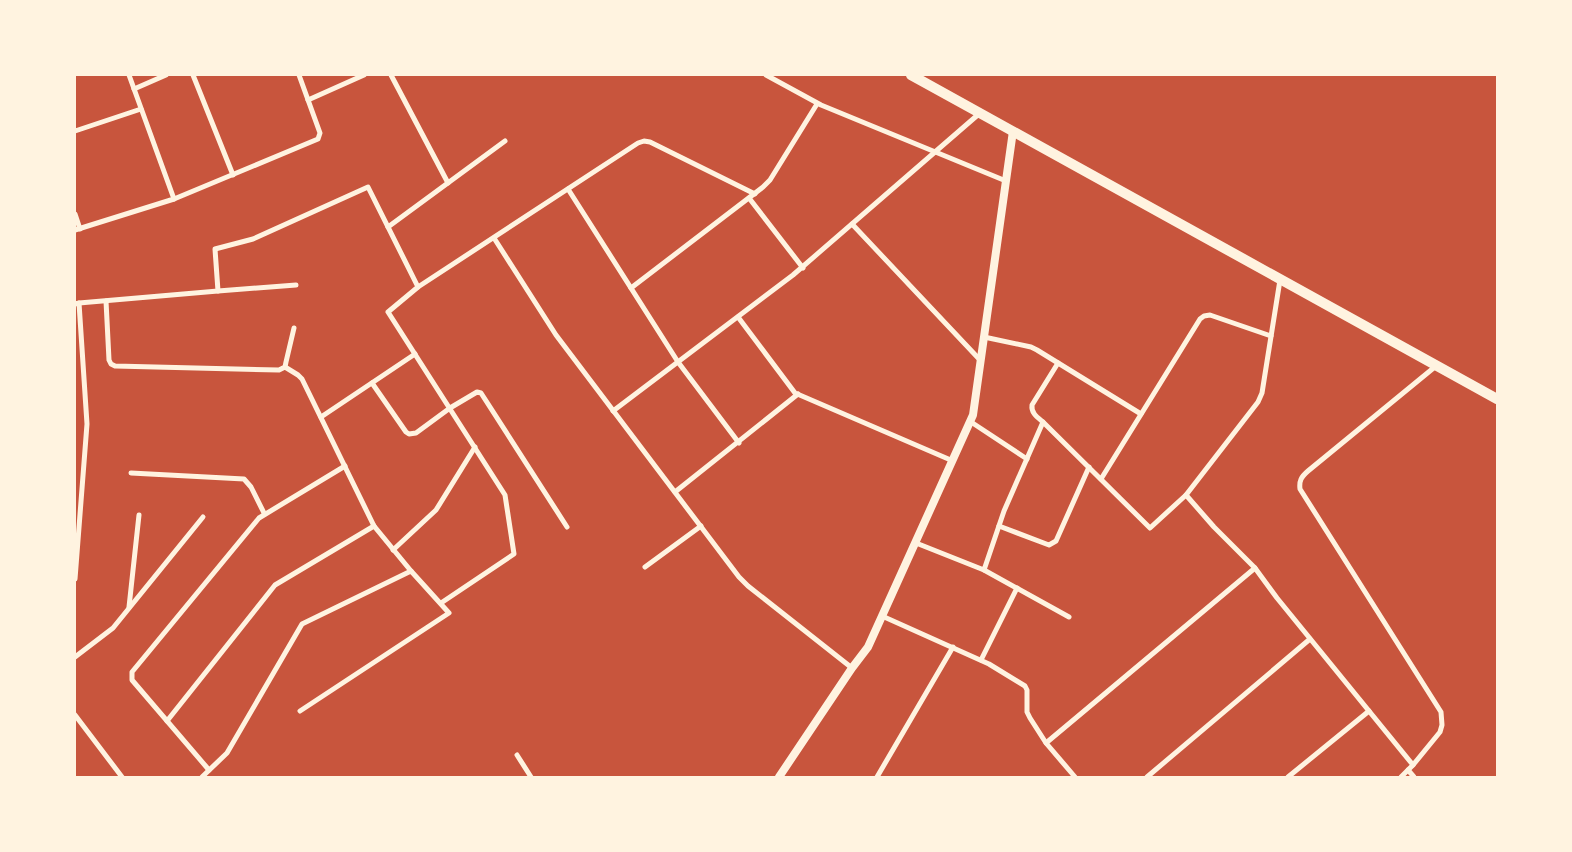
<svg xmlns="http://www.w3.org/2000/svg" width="1572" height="852" viewBox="0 0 1572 852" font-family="Jost,sans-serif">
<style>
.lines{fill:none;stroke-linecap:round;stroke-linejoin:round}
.minor{stroke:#fff3e0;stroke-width:5}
.tertiary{stroke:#fff3e0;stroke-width:8}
.trunk{stroke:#fff3e0;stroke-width:10}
</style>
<rect width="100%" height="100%" fill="#c8553d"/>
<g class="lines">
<g class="minor">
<path d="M 193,75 L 233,175"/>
<path d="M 391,75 L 448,183"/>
<path d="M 766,75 L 821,105 L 1006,181"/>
<path d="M 134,89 L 166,75"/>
<path d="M 308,100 L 364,75"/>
<path d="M 75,131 L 141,109"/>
<path d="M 568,189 L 678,362 L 739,443"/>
<path d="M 749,198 L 803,268"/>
<path d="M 174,199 L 318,139 L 320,133 L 299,75"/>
<path d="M 75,214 L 80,229"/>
<path d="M 852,224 L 981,361"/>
<path d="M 388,227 L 505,141"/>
<path d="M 75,230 L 174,199 L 129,75"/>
<path d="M 494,238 L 556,335 L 739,577 L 748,586 L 852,668"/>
<path d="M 418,287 L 638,143 L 644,141 L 650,142 L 755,194"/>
<path d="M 631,288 L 763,187 L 770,180 L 817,104"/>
<path d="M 218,291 L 296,285"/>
<path d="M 106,301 L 109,360 L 111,364 L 115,366 L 279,370 L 285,367 L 286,362 L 294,328"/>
<path d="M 79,303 L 218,291 L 215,249 L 253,239 L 368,187 L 418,287 L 388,312 L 505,495 L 514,554 L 441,603"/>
<path d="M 75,304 L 79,303 L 87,424 L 75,579"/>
<path d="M 738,317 L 795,393 L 953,461"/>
<path d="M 984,337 L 1031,347 L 1037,350 L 1141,414"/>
<path d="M 285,367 L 298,375 L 302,379 L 374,526 L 411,571"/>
<path d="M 372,383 L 406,432 L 409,434 L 416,433 L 450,408 L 477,392 L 481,393 L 567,527"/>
<path d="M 613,411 L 793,275 L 980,113"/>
<path d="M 321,417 L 415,354"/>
<path d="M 971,422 L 1027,459"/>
<path d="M 1043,422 C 1037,417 1031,413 1032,405 L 1058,363"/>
<path d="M 131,473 L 244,479 L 251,487 L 264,513"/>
<path d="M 1101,479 L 1200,319 L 1204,316 L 1210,315 L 1271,336"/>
<path d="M 675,492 L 798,394"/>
<path d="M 1186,495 L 1258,402 L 1262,393 L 1280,280"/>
<path d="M 999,526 L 1049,545 L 1056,541 L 1089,467"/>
<path d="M 916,543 L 984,570 L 1004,511 L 1043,422 L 1150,528 L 1186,495 L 1214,527 L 1255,568 L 1277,598 L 1413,765 L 1401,777"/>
<path d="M 393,550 L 436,510 L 475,447"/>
<path d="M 645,567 L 701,526"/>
<path d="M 984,570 L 1069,617"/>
<path d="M 129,607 L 139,515"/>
<path d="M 882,616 L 989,664 L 1025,686 L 1027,690 L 1027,712 L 1030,718 L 1046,743 L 1075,777"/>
<path d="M 75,657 L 113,628 L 203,517"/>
<path d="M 981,660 L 1017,588"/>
<path d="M 75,715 L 122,777"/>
<path d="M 167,721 L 275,585 L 374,526"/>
<path d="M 1046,743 L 1255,568"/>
<path d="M 517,755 L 531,777"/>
<path d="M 1413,765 L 1440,732 L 1442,725 L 1441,712 L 1300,489 C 1299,481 1301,477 1308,471 L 1436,366"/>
<path d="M 209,770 L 132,680 L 132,672 L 259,518 L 345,466"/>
<path d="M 1408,770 L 1414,777"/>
<path d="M 202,777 L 227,753 L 302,624 L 411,571 L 449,613 L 300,711"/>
<path d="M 877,777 L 953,647"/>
<path d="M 1147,777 L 1310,639"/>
<path d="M 1288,777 L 1369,711"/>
</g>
<path class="tertiary" d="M 779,777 L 852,668 L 868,647 L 973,415 L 1013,131"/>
<path class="trunk" d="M 911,75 L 1497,399"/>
</g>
<rect width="1572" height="852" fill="none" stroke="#fff3e0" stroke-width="152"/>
</svg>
